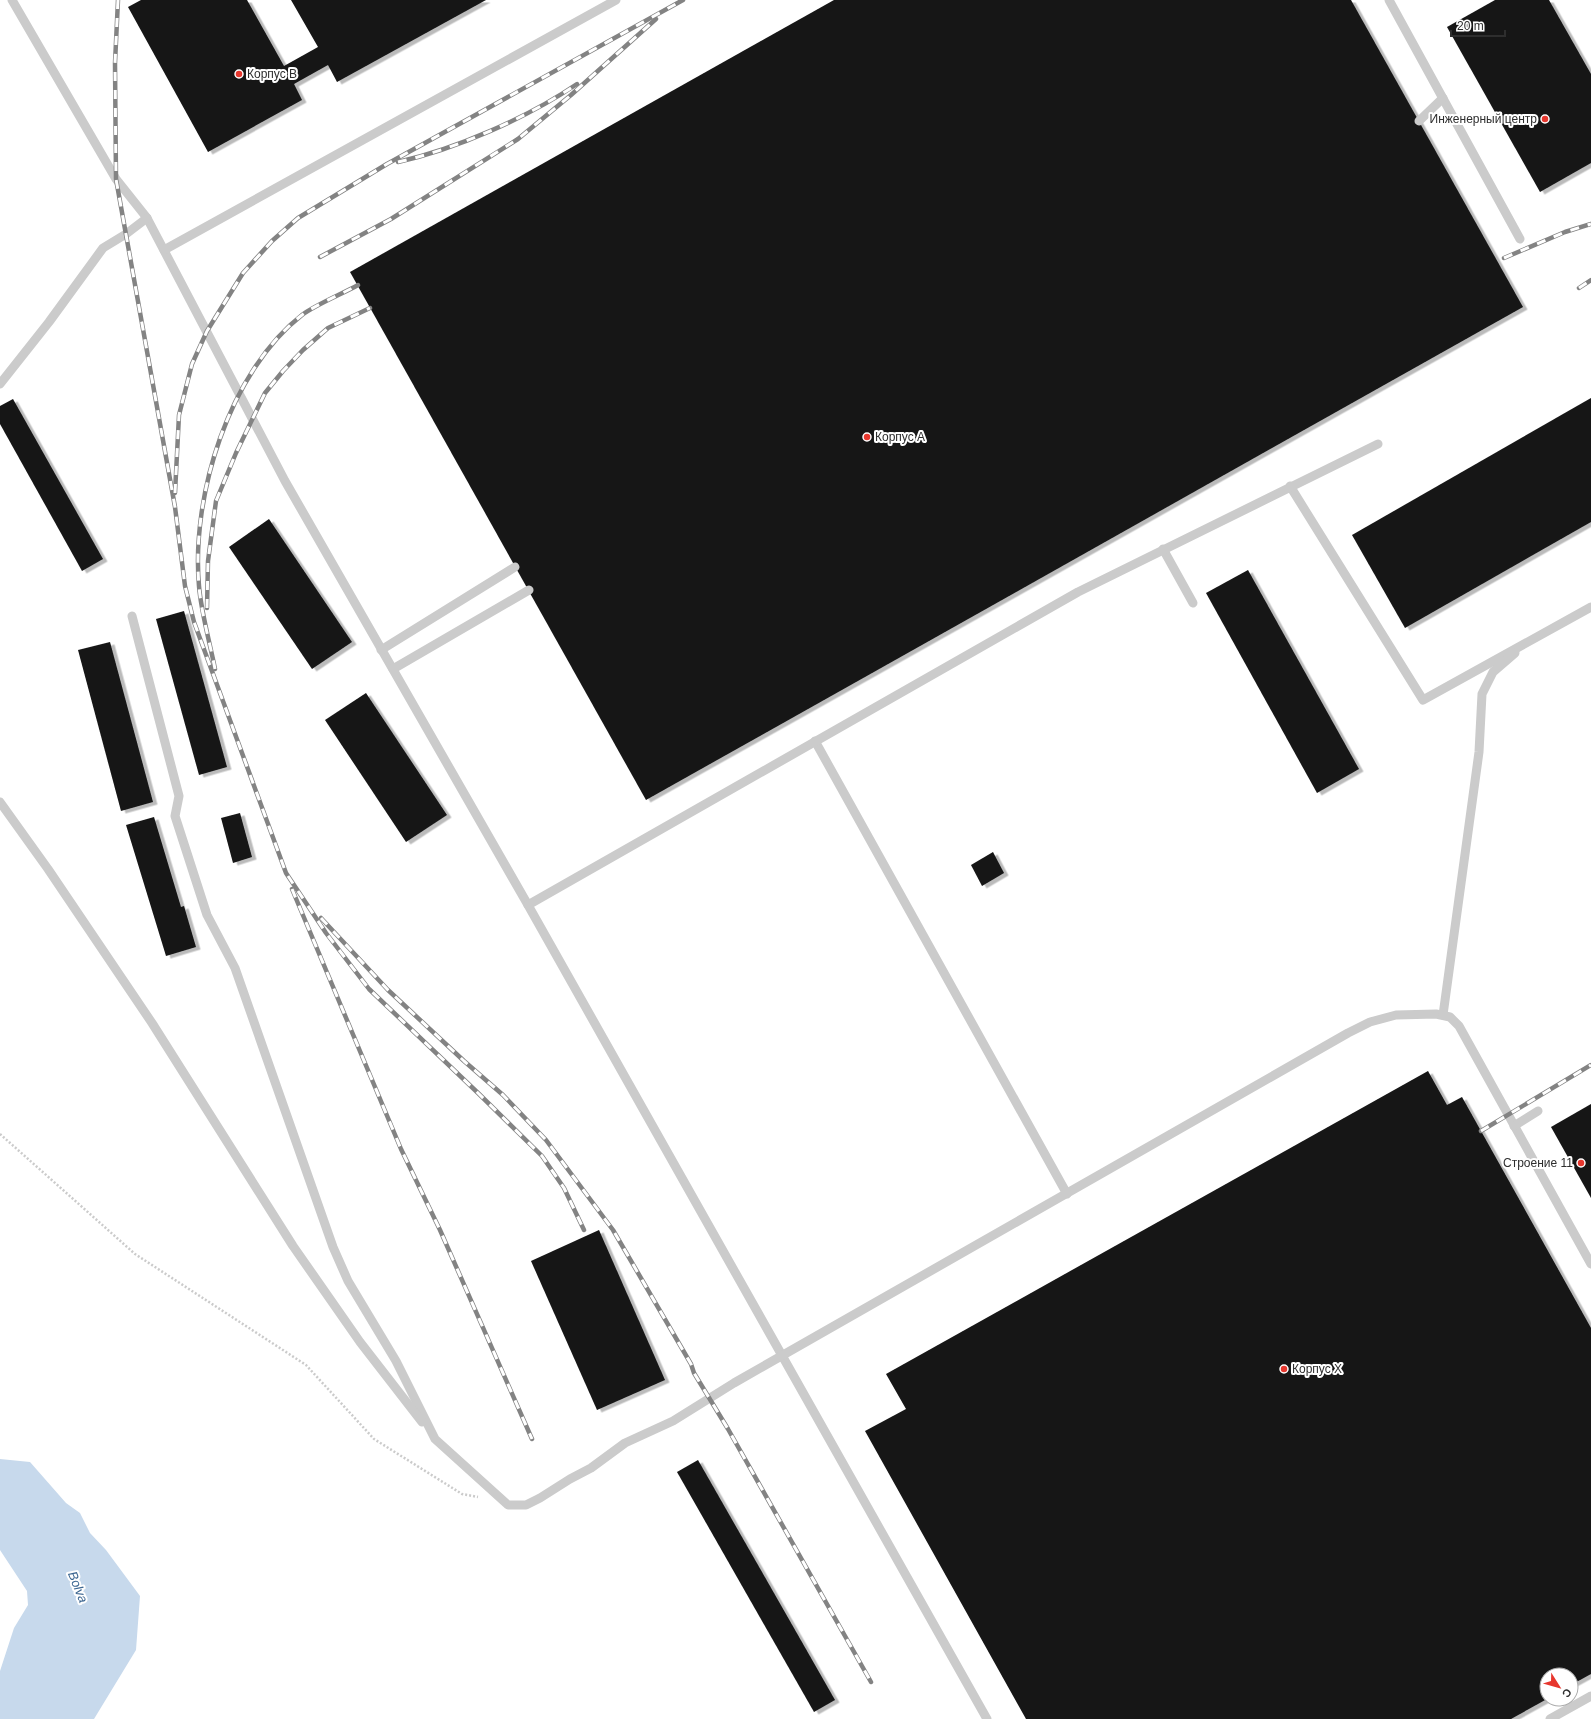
<svg xmlns="http://www.w3.org/2000/svg" width="1591" height="1719" viewBox="0 0 1591 1719" font-family="Helvetica,sans-serif">
<style>
.water{fill:#c7d9ec}
.building{fill:#151515;filter:url(#shadow)}
.lines{fill:none;stroke-linecap:round;stroke-linejoin:round}
.path{stroke:#cbcbcb;stroke-width:2.5;stroke-dasharray:2 2;stroke-linecap:butt}
.service{stroke:#cbcbcb;stroke-width:9}
.rail-casing{stroke:#838383;stroke-width:4.5}
.rail{stroke:#fff;stroke-width:3;stroke-dasharray:9;stroke-linecap:butt}
.poi-dot{fill:#e7372e;stroke:#fff;stroke-width:1.5}
.labels{text-anchor:middle;dominant-baseline:central;stroke-width:4;stroke-linejoin:round;paint-order:stroke}
.poi-label{font-size:12px;fill:#2e2e2e;stroke:#fff;text-anchor:start}
.water-label{font-size:13px;font-style:italic;fill:#3b6590;stroke:#fff}
</style>
<defs>
<filter id="shadow"><feDropShadow dx="4.5" dy="2.5" stdDeviation="0" flood-color="#0004"/></filter>
</defs>
<rect width="100%" height="100%" fill="#fff"/>
<path class="water" d="M 0,1459 L 30,1462 L 66,1503 L 80,1513 L 90,1533 L 106,1550 L 140,1596 L 136,1650 L 94,1719 L 0,1719 L 0,1671 L 14,1628 L 28,1605 L 27,1591 L 0,1550 Z"/>
<g class="building">
<path d="M 141,0 L 247,0 L 284,66 L 318,47 L 291,0 L 486,0 L 337,82 L 328,65 L 294,84 L 302,100 L 208,152 L 128,7 Z"/>
<path d="M 834,0 L 1351,0 L 1523,307 L 646,800 L 350,272 Z"/>
<path d="M 1495,0 L 1549,0 L 1591,74 L 1591,163 L 1540,192 L 1447,27 Z"/>
<path d="M 1591,398 L 1591,522 L 1405,628 L 1352,535 Z"/>
<path d="M 13,399 L 103,559 L 82,571 L 0,424 L 0,406 Z"/>
<path d="M 269,519 L 352,642 L 312,669 L 229,547 Z"/>
<path d="M 1248,570 L 1359,769 L 1317,793 L 1206,593 Z"/>
<path d="M 184,611 L 227,767 L 199,775 L 156,619 Z"/>
<path d="M 110,642 L 153,802 L 121,811 L 78,650 Z"/>
<path d="M 366,693 L 447,815 L 406,842 L 325,720 Z"/>
<path d="M 240,813 L 252,857 L 233,863 L 221,818 Z"/>
<path d="M 154,817 L 181,907 L 184,906 L 196,947 L 166,956 L 126,825 Z"/>
<path d="M 993,852 L 1004,873 L 982,886 L 971,865 Z"/>
<path d="M 1428,1071 L 1447,1105 L 1462,1097 L 1591,1328 L 1591,1674 L 1571,1685 L 1571,1675 L 1547,1675 L 1547,1699 L 1511,1719 L 1026,1719 L 865,1431 L 906,1409 L 886,1374 Z"/>
<path d="M 1591,1104 L 1591,1198 L 1551,1127 Z"/>
<path d="M 599,1230 L 665,1380 L 597,1410 L 531,1261 Z"/>
<path d="M 698,1460 L 835,1700 L 814,1712 L 677,1472 Z"/>
</g>
<g class="lines">
<path class="path" d="M 0,1134 L 135,1254 L 306,1365 L 374,1439 L 462,1494 L 478,1497"/>
<g class="service">
<path d="M 12,0 L 116,179 L 147,218 L 285,481 L 528,905 L 987,1719"/>
<path d="M 1389,0 L 1520,239"/>
<path d="M 1419,121 L 1443,98"/>
<path d="M 164,250 L 616,0"/>
<path d="M 0,384 L 49,322 L 103,248 L 126,234 L 147,218"/>
<path d="M 1290,486 L 1423,700 L 1591,607"/>
<path d="M 1163,549 L 1193,603"/>
<path d="M 132,616 L 179,796 L 175,816 L 207,915 L 235,968 L 333,1247 L 348,1281 L 396,1361 L 435,1439 L 508,1505 L 526,1505 L 540,1498 L 570,1479 L 591,1468 L 625,1443 L 673,1421 L 734,1383 L 1348,1033 L 1370,1022 L 1396,1015 L 1436,1014 L 1450,1017 L 1459,1026 L 1591,1264"/>
<path d="M 381,650 L 515,567"/>
<path d="M 393,669 L 529,590"/>
<path d="M 815,741 L 1067,1194"/>
<path d="M 0,802 L 48,869 L 152,1023 L 293,1246 L 360,1342 L 422,1422"/>
<path d="M 528,905 L 1078,592 L 1378,444"/>
<path d="M 1443,1015 L 1479,752 L 1482,694 L 1493,672 L 1515,653"/>
<path d="M 1514,1126 L 1538,1111"/>
<path d="M 1550,1719 L 1591,1696"/>
</g>
<g class="rail-casing">
<g id="rail">
<path d="M 118,0 L 115,63 L 116,179 L 175,507 L 185,586 L 194,622 L 286,873 L 326,933 L 369,989 L 478,1093 L 542,1156 L 564,1188 L 584,1230"/>
<path d="M 398,162 C 456,149 527,118 577,84"/>
<path d="M 320,257 L 391,219 L 518,139 L 571,95 L 656,19"/>
<path d="M 1504,258 L 1565,232 L 1591,224"/>
<path d="M 1579,288 L 1591,280"/>
<path d="M 175,493 L 179,415 L 192,364 L 207,331 L 243,273 L 272,241 L 298,218 L 387,164 L 683,0"/>
<path d="M 207,608 L 208,561 L 216,501 L 236,453 L 265,393 L 283,371 L 303,350 L 328,328 L 370,308"/>
<path d="M 215,669 C 210,643 201,612 199,586 C 191,496 229,372 302,315 C 315,305 342,294 358,285"/>
<path d="M 292,889 L 401,1149 L 440,1230 L 532,1439"/>
<path d="M 321,918 L 388,990 L 464,1061 L 503,1095 L 546,1140 L 613,1230 L 691,1364 L 694,1373 L 728,1429 L 871,1682"/>
<path d="M 1481,1131 L 1591,1065"/>
</g>
</g>
<use href="#rail" class="rail"/>
</g>
<g class="poi-dot">
<circle cx="239" cy="74" r="4"/>
<circle cx="1545" cy="119" r="4"/>
<circle cx="867" cy="437" r="4"/>
<circle cx="1581" cy="1163" r="4"/>
<circle cx="1284" cy="1369" r="4"/>
</g>
<g class="labels">
<g class="poi-label">
<text x="247" y="74">Корпус В</text>
<text x="1537" y="119" text-anchor="end">Инженерный центр</text>
<text x="875" y="437">Корпус А</text>
<text x="1573" y="1163" text-anchor="end">Строение 11</text>
<text x="1292" y="1369">Корпус Х</text>
</g>
<g class="water-label">
<text transform="translate(78 1587) rotate(68)">Bolva</text>
</g>
</g>
<g transform="translate(1559 1687) rotate(127)"><circle r="19" fill="#ffffff" stroke="#ababab"/>
<path d="M0-3L7 15L0 10L-7 15Z" fill="#e7372e"/>
<text y="-6" font-size="11" font-weight="bold" text-anchor="middle" fill="#2e2e2e">С</text>
</g>
<path d="M1451 30v6h54v-6" fill="none" stroke="#2e2e2e" stroke-width="2"/>
<text x="1457" y="30" font-size="12" fill="#2e2e2e" stroke="#ffffff" stroke-width="3" paint-order="stroke">20 m</text>
</svg>
